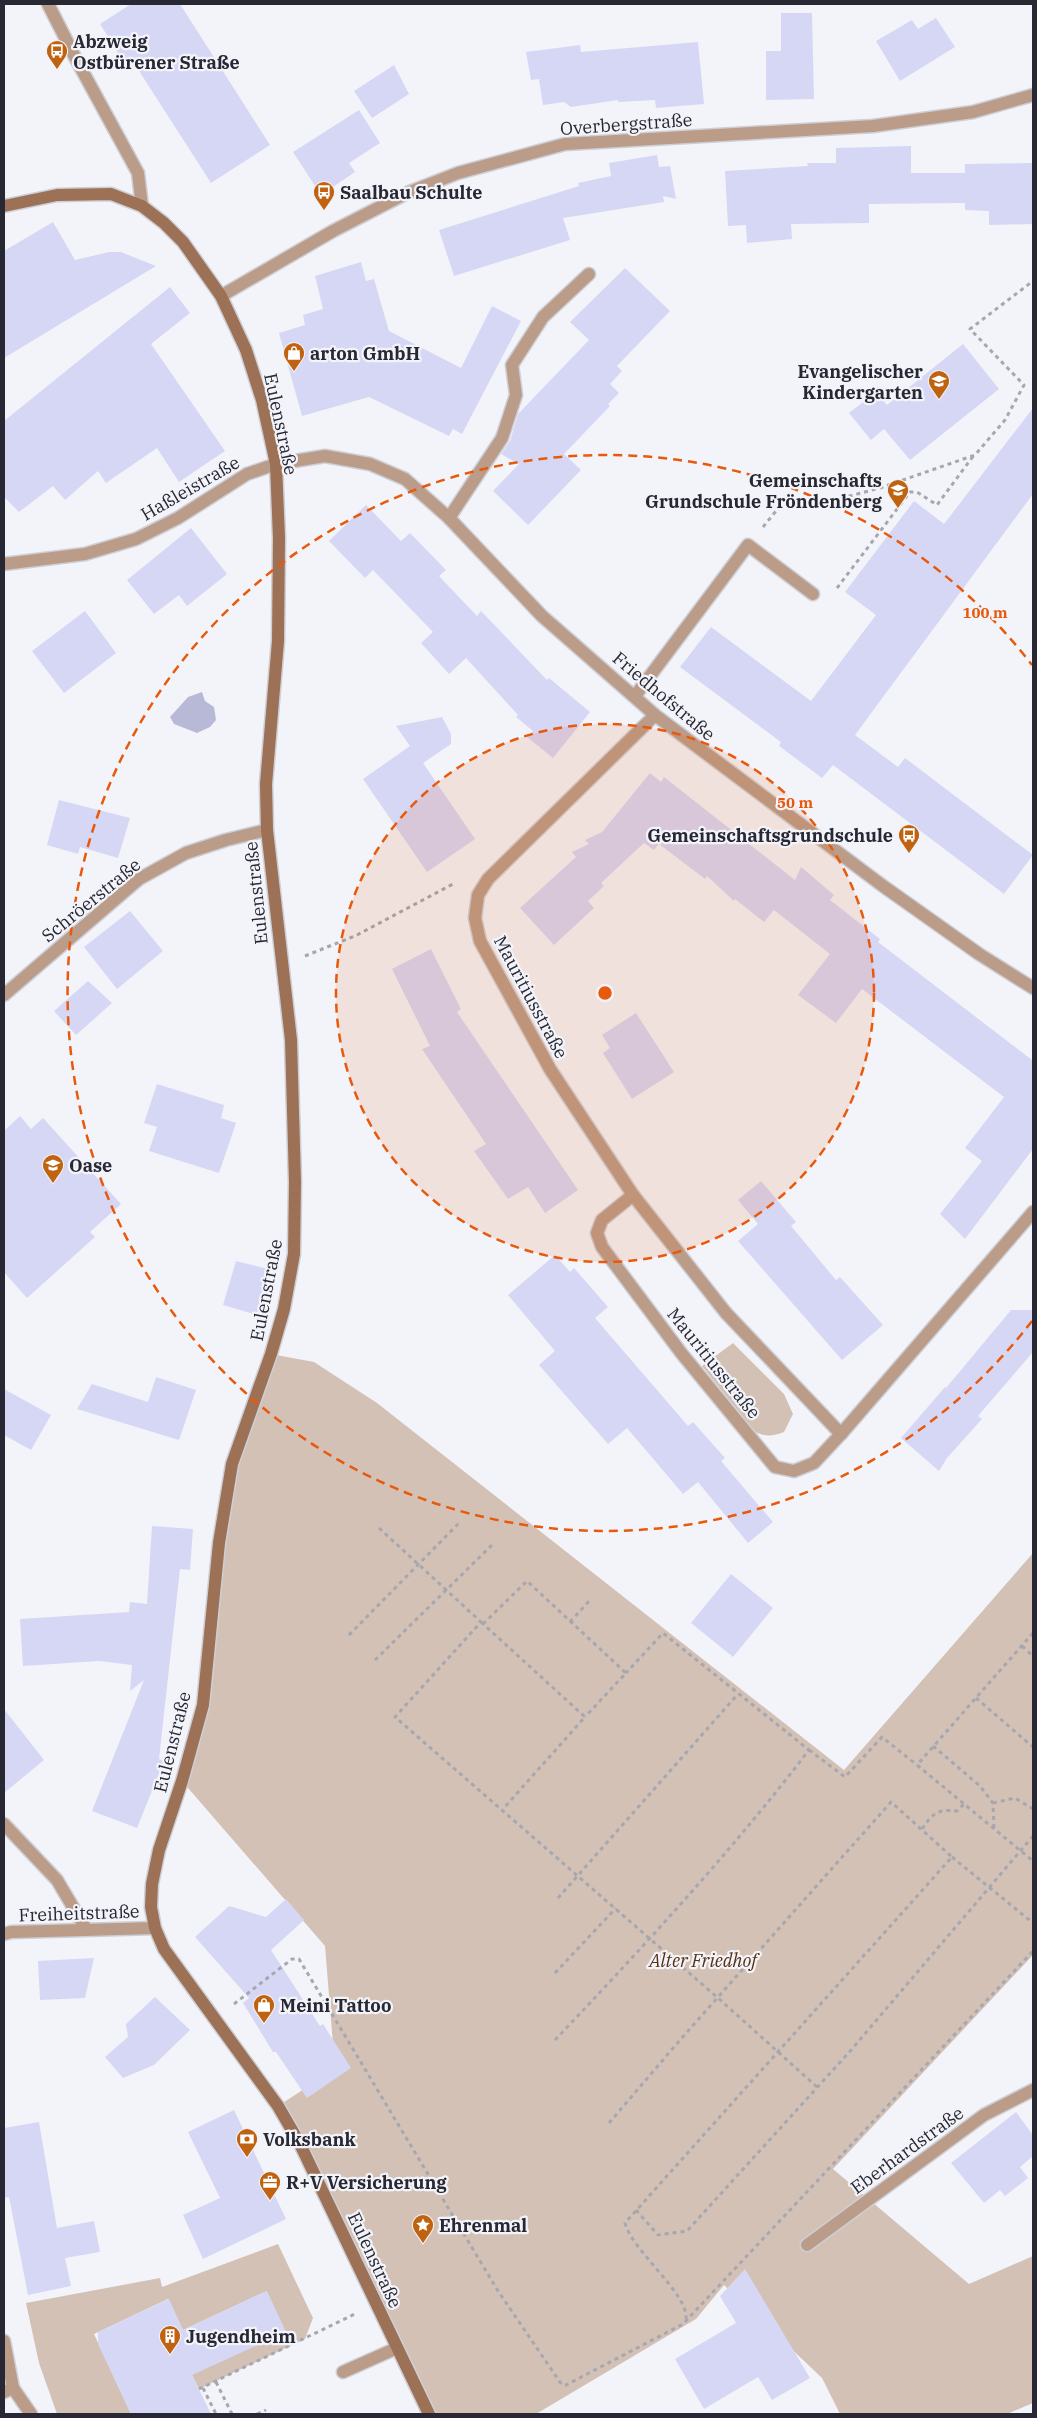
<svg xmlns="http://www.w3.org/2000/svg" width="1037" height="2418" viewBox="0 0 1037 2418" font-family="'IBM Plex Serif',serif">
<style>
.green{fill:#d4c1b5}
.water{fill:#b8b9d7}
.building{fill:#d6d7f5}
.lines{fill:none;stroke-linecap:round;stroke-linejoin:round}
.service-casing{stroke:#cecfd6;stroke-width:15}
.minor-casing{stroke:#cecfd6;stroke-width:15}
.secondary-casing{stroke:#cecfd6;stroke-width:15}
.path{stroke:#a6a7af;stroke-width:3;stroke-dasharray:4 4;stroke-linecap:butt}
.service{stroke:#bb9c89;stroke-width:12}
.minor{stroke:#bb9c89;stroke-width:12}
.secondary{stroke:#9d7155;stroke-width:12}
.ring{fill:none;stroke:#e8590c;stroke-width:2.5;stroke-dasharray:9 6}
.labels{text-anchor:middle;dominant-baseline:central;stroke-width:4.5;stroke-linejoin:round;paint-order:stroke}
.poi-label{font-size:18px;font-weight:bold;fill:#282834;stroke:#f3f4fa;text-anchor:start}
.street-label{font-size:18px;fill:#282834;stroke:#f3f4fa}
.park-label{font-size:18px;font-style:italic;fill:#572f11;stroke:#f3f4fa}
.centre{fill:#e8590c;stroke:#f3f4fa;stroke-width:2.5}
.ring-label{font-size:15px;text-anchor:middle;font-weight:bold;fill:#e8590c;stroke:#f3f4fa;stroke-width:4.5;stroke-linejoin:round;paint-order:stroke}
</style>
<rect width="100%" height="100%" fill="#f3f4fa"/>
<g class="green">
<path d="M 733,1343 L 784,1394 L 793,1414 L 784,1432 C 773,1436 766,1437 755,1432 L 702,1366 Z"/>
<path d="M 271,1354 L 314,1362 L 377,1403 L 844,1770 L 1033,1553 L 1033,1955 L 833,2169 L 969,2284 L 1033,2256 L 1033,2403 L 1007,2414 L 840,2414 L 822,2378 L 724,2285 L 696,2319 L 536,2414 L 429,2414 L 278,2106 L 335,2069 L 325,1946 L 182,1781 L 203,1705 L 232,1464 Z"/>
<path d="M 278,2244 L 313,2318 L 305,2339 L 199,2389 L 192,2375 L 267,2291 L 183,2330 L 168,2299 L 94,2334 L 131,2414 L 57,2414 L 39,2363 L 26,2303 L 160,2278 L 162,2287 Z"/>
</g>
<path class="water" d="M 202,692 L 205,701 L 214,707 L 216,720 L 210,727 L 197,733 L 174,724 L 170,717 L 188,697 Z"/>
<g class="building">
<path d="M 131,4 L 180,4 L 270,145 L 211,183 L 132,60 L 125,64 L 100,24 Z"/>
<path d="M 781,13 L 812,13 L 814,99 L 766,100 L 766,51 L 781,51 Z"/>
<path d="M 936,18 L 955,47 L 900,81 L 876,41 L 912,20 L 918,29 Z"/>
<path d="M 698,42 L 704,104 L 656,108 L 655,100 L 618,102 L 618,100 L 571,107 L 564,102 L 543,105 L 539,79 L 531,80 L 526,52 L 580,45 L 581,52 Z"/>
<path d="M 394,65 L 409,94 L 372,118 L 354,91 Z"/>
<path d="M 359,110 L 380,143 L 349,163 L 355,172 L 321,195 L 293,152 Z"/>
<path d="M 911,146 L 911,173 L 965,173 L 965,164 L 1033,163 L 1033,224 L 989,225 L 989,211 L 965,210 L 965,203 L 869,204 L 869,223 L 791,224 L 792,239 L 747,243 L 746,225 L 728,226 L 725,171 L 808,166 L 807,163 L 836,163 L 836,148 Z"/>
<path d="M 657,155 L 659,167 L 670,166 L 676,199 L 663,196 L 664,202 L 563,218 L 570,240 L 454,276 L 439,230 L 579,186 L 578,183 L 611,176 L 609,163 Z"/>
<path d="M 53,222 L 75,260 L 109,252 L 121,252 L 156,266 L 4,358 L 4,251 Z"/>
<path d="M 361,262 L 366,281 L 374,279 L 389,331 L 461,368 L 492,306 L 521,321 L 462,434 L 453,429 L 449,436 L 369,397 L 302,416 L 279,333 L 305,325 L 303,315 L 323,309 L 315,276 Z"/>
<path d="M 625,268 L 670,311 L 617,366 L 622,371 L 610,384 L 619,393 L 608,404 L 610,406 L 564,454 L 581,470 L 528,525 L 493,491 L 519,464 L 501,454 L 510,441 L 518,414 L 589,340 L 570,322 Z"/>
<path d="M 170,287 L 190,313 L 151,344 L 225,451 L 179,482 L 157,448 L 106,483 L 98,471 L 65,500 L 53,486 L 19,512 L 4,497 L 4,421 Z"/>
<path d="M 963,344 L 999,389 L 910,460 L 884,429 L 871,440 L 849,413 L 876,392 L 887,405 Z"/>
<path d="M 1033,408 L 1033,494 L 855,735 L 898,767 L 905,758 L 1033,855 L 1004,894 L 833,765 L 822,778 L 779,746 L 781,742 L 680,667 L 711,627 L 811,701 L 876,615 L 845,592 L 914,501 L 944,524 Z"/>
<path d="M 366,505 L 401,541 L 410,533 L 446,570 L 439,576 L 477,616 L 481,611 L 547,680 L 549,678 L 590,712 L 553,758 L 527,737 L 533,731 L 516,717 L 518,715 L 466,658 L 449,674 L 421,643 L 433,632 L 373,570 L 365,578 L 329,541 Z"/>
<path d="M 191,528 L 227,574 L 187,606 L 179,595 L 154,614 L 127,580 Z"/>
<path d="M 85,611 L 116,653 L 64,693 L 32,651 Z"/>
<path d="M 442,717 L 451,734 L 451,744 L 423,763 L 475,839 L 427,872 L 363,779 L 410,746 L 396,726 Z"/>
<path d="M 650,773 L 661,782 L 664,777 L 795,880 L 801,867 L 834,895 L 830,900 L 880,939 L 878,942 L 1032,1060 L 1033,1059 L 1033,1149 L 965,1239 L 940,1214 L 982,1161 L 965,1148 L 1004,1097 L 862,989 L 836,1023 L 798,995 L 830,954 L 774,910 L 764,922 L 735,899 L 734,901 L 707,876 L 705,879 L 659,844 L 654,850 L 644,843 L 601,883 L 604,886 L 588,901 L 594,908 L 554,945 L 520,908 L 576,857 L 572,852 L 589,844 L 585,840 L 602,832 Z"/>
<path d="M 59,800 L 130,818 L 118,858 L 80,847 L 78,854 L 47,845 Z"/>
<path d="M 130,911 L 163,951 L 117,989 L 84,947 Z"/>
<path d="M 431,949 L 461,1009 L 457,1012 L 578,1190 L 545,1213 L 528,1187 L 508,1199 L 474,1151 L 486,1144 L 422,1049 L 430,1046 L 392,969 Z"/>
<path d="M 88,981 L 112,1003 L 76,1035 L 54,1011 Z"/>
<path d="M 636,1013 L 674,1072 L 632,1099 L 603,1053 L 610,1048 L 602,1035 Z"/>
<path d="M 157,1084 L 224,1105 L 221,1118 L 236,1123 L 219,1173 L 149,1151 L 157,1127 L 144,1123 Z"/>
<path d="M 20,1116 L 31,1129 L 43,1118 L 121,1204 L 90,1232 L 95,1237 L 27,1298 L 4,1272 L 4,1131 Z"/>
<path d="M 761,1181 L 796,1222 L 791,1226 L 836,1280 L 840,1277 L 883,1325 L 842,1360 L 738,1241 L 758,1224 L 738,1200 Z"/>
<path d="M 555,1255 L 570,1272 L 574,1268 L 608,1307 L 595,1318 L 688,1426 L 693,1422 L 725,1458 L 721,1461 L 773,1522 L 748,1543 L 698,1482 L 683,1494 L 627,1428 L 608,1444 L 539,1365 L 555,1351 L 508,1295 Z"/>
<path d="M 236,1261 L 268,1269 L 257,1315 L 223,1305 Z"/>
<path d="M 1011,1310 L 1033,1310 L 1033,1352 L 978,1416 L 982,1419 L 947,1458 L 939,1471 L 901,1438 L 945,1387 L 946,1388 Z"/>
<path d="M 156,1377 L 196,1390 L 179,1440 L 77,1409 L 92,1384 L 148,1402 Z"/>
<path d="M 4,1389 L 51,1415 L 31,1450 L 4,1435 Z"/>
<path d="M 152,1526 L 193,1529 L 190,1570 L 180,1569 L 159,1759 L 164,1761 L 137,1828 L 92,1811 L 144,1680 L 130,1691 L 132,1665 L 99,1661 L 23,1666 L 20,1619 L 129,1612 L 130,1602 L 147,1604 Z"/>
<path d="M 731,1574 L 773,1608 L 733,1657 L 691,1623 Z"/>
<path d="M 4,1709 L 44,1760 L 4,1793 Z"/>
<path d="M 286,1899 L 304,1920 L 271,1950 L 320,2026 L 323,2024 L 351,2068 L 307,2098 L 276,2052 L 273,2052 L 243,2003 L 249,1998 L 195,1937 L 229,1906 L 266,1917 Z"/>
<path d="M 94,1958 L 85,1998 L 40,2000 L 38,1961 Z"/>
<path d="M 155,1997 L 190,2030 L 154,2065 L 123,2078 L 105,2057 L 128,2037 L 126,2024 Z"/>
<path d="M 234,2110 L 286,2219 L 203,2259 L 183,2215 L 220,2198 L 188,2132 Z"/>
<path d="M 1016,2112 L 1033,2135 L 1033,2156 L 1020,2167 L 1028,2178 L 1005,2196 L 1000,2190 L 984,2203 L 951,2163 Z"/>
<path d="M 39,2122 L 57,2228 L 94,2221 L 100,2252 L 65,2258 L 71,2286 L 28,2295 L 9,2197 L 4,2198 L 4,2128 Z"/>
<path d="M 745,2269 L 810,2378 L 772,2400 L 758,2377 L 704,2409 L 675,2359 L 736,2323 L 720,2296 Z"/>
<path d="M 267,2291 L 286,2332 L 192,2375 L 211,2414 L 131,2414 L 98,2344 L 98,2332 L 169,2299 L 183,2330 Z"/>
</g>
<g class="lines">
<g class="service-casing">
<g id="service">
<path d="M 449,518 L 502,438 L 516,395 L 512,365 L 543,317 L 589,274"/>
<path d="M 635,696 L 748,545 L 813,594"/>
<path d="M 343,2372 L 397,2348"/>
</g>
</g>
<g class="minor-casing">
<g id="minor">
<path d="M 48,4 L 77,61 L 138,173 L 142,206"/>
<path d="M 221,296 L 333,231 L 407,193 L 458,173 L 565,144 L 873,126 L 973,112 L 1033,95"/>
<path d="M 4,564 L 85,554 L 136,539 L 178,518 L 247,474 L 276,464 L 325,456 L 370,464 L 405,479 L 449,518 L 542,616 L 655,715 L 883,886 L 979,954 L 1033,988"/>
<path d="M 655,715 L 488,879 L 478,895 L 475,918 L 480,941 L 550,1069 L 633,1195 L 726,1313 L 841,1434"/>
<path d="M 4,995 L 139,879 L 186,853 L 226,840 L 267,830"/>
<path d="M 633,1195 L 602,1220 L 597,1233 L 602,1247 L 682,1354 L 775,1467 L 794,1471 L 814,1463 L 841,1434 L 1033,1212"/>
<path d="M 4,1824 L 57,1880 L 86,1929"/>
<path d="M 4,1934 L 11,1932 L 155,1928"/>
<path d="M 807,2245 L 984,2115 L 1033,2090"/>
<path d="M 4,2341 L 13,2388 L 4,2392"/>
<path d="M 13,2388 L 31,2414"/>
</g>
</g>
<g class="secondary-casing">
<path id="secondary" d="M 4,206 L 57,195 L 111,194 L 142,206 L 164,223 L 183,242 L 221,296 L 246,350 L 262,400 L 276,464 L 279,538 L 278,641 L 266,784 L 267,830 L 291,1040 L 295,1182 L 294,1254 L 284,1309 L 271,1354 L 232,1464 L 219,1543 L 203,1705 L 182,1781 L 159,1850 L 152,1884 L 151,1907 L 155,1928 L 164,1949 L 278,2106 L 300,2144 L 429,2414"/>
</g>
<g class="path">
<path d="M 763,527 L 789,495 L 805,504 L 827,502 L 880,488 L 975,455 L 1005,420 L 1024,385 L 970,329 L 1033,281"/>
<path d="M 837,588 L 910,492 L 917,492 L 937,505 L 974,455"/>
<path d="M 305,956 L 357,935 L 455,883"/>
<path d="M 379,1528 L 481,1622 L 395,1717 L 718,1998 L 817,2087"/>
<path d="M 481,1622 L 585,1717 L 503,1809"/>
<path d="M 570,1622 L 590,1600"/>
<path d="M 483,1624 L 527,1581 L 626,1673 L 585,1717"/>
<path d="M 1033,1633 L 917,1765 L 1033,1861"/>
<path d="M 349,1635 L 459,1523"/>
<path d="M 1022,1646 L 1033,1656"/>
<path d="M 375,1660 L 494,1543"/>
<path d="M 976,1698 L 1033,1747"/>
<path d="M 933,1746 L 980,1786 L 993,1803 L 994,1829"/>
<path d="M 809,1750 L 845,1777 L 882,1737 L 917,1765"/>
<path d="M 993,1803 L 1015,1798 L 1033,1809"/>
<path d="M 922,1829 C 933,1813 937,1809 957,1811 L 964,1804"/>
<path d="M 952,1857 L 1033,1923"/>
<path d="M 558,1898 L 738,1694"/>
<path d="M 555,1973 L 616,1908"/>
<path d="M 234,2004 L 292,1959 L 299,1959 L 498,2291 L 562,2385 L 566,2385 L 683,2324 L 1033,1951"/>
<path d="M 555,2040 C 643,1947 731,1852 809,1750 L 663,1633 L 626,1673"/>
<path d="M 609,2123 L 680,2040 L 891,1802 L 952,1857 L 625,2223 C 632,2251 689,2294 686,2319"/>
<path d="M 636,2210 L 658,2235 L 687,2231 L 852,2049 L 1033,1836"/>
<path d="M 216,2382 L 232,2414"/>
<path d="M 203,2388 L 216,2414"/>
<path d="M 199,2389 L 355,2314"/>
<path d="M 257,2414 L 266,2410"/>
</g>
<use href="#service" class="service"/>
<use href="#minor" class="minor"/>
<use href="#secondary" class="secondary"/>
</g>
<circle cx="605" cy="993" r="269" fill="#e8590c" fill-opacity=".12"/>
<g class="ring">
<circle cx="605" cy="993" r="269"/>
<path d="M1032 1321A538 538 0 1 1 1032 665"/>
</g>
<defs>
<g id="bus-pin" transform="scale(1.125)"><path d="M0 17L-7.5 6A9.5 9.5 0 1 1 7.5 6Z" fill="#bf6310" stroke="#f3f4fa"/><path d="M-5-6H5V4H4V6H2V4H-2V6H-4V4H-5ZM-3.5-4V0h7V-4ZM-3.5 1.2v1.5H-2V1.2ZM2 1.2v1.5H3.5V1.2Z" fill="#fff"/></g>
<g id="shop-pin" transform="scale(1.125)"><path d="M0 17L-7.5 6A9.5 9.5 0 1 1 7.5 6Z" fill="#bf6310" stroke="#f3f4fa"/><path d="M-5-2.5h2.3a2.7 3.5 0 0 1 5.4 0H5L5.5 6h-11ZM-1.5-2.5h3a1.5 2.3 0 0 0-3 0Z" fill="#fff"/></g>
<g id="school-pin" transform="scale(1.125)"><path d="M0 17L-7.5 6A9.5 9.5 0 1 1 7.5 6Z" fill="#bf6310" stroke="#f3f4fa"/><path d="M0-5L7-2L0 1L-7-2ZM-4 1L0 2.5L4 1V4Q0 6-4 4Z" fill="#fff"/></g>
<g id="bank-pin" transform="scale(1.125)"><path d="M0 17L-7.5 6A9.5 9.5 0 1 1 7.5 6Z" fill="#bf6310" stroke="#f3f4fa"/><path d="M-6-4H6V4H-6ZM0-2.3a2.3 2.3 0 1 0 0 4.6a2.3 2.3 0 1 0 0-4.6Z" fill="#fff"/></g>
<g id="office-pin" transform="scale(1.125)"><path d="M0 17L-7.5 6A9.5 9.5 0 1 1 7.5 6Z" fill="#bf6310" stroke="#f3f4fa"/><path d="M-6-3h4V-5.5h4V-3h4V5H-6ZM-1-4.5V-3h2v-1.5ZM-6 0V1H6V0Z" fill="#fff"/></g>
<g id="sight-pin" transform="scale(1.125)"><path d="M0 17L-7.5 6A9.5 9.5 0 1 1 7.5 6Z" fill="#bf6310" stroke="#f3f4fa"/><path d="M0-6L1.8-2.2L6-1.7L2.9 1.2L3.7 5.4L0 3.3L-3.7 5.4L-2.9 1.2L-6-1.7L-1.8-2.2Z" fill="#fff"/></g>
<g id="building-pin" transform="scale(1.125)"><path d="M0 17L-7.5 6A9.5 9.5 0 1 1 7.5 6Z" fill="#bf6310" stroke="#f3f4fa"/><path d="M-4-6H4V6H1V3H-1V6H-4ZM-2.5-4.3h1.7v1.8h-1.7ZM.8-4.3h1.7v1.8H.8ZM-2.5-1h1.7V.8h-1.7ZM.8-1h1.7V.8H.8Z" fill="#fff"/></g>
</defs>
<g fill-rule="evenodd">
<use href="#bus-pin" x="57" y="51"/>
<use href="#bus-pin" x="324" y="192"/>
<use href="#shop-pin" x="294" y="353"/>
<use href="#school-pin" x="939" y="381"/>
<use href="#school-pin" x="898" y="490"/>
<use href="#bus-pin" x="909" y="835"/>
<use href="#school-pin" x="53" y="1165"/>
<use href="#shop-pin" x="264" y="2005"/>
<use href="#bank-pin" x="247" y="2139"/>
<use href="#office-pin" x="270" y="2182"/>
<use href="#sight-pin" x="423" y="2225"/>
<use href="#building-pin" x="170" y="2336"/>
</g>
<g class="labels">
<g class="poi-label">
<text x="73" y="41">Abzweig<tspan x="73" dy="21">Ostbürener Straße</tspan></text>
<text x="340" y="192">Saalbau Schulte</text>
<text x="310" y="353">arton GmbH</text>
<text x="923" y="371" text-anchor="end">Evangelischer<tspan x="923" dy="21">Kindergarten</tspan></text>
<text x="882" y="480" text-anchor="end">Gemeinschafts<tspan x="882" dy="21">Grundschule Fröndenberg</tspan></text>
<text x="893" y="835" text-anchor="end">Gemeinschaftsgrundschule</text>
<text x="69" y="1165">Oase</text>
<text x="280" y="2005">Meini Tattoo</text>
<text x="263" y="2139">Volksbank</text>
<text x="286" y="2182">R+V Versicherung</text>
<text x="439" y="2225">Ehrenmal</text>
<text x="186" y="2336">Jugendheim</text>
</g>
<g class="street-label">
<text transform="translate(626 124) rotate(-4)">Overbergstraße</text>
<text transform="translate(281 424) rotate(78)">Eulenstraße</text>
<text transform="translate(190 488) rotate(-30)">Haßleistraße</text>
<text transform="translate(664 696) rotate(40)">Friedhofstraße</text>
<text transform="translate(256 893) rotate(-96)">Eulenstraße</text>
<text transform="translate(91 900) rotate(-39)">Schröerstraße</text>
<text transform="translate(531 997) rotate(62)">Mauritiusstraße</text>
<text transform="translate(266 1290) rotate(-79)">Eulenstraße</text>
<text transform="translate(714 1363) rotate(51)">Mauritiusstraße</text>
<text transform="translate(172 1742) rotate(-76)">Eulenstraße</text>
<text transform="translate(79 1913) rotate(-2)">Freiheitstraße</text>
<text transform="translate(907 2150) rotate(-36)">Eberhardstraße</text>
<text transform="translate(375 2260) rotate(65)">Eulenstraße</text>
</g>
<g class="park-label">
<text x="703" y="1960">Alter Friedhof</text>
</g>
</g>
<circle cx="605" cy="993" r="8" class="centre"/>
<g class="ring-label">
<text x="985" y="618">100 m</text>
<text x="795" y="808">50 m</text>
</g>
<rect width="1037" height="2418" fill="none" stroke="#282834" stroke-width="10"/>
</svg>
